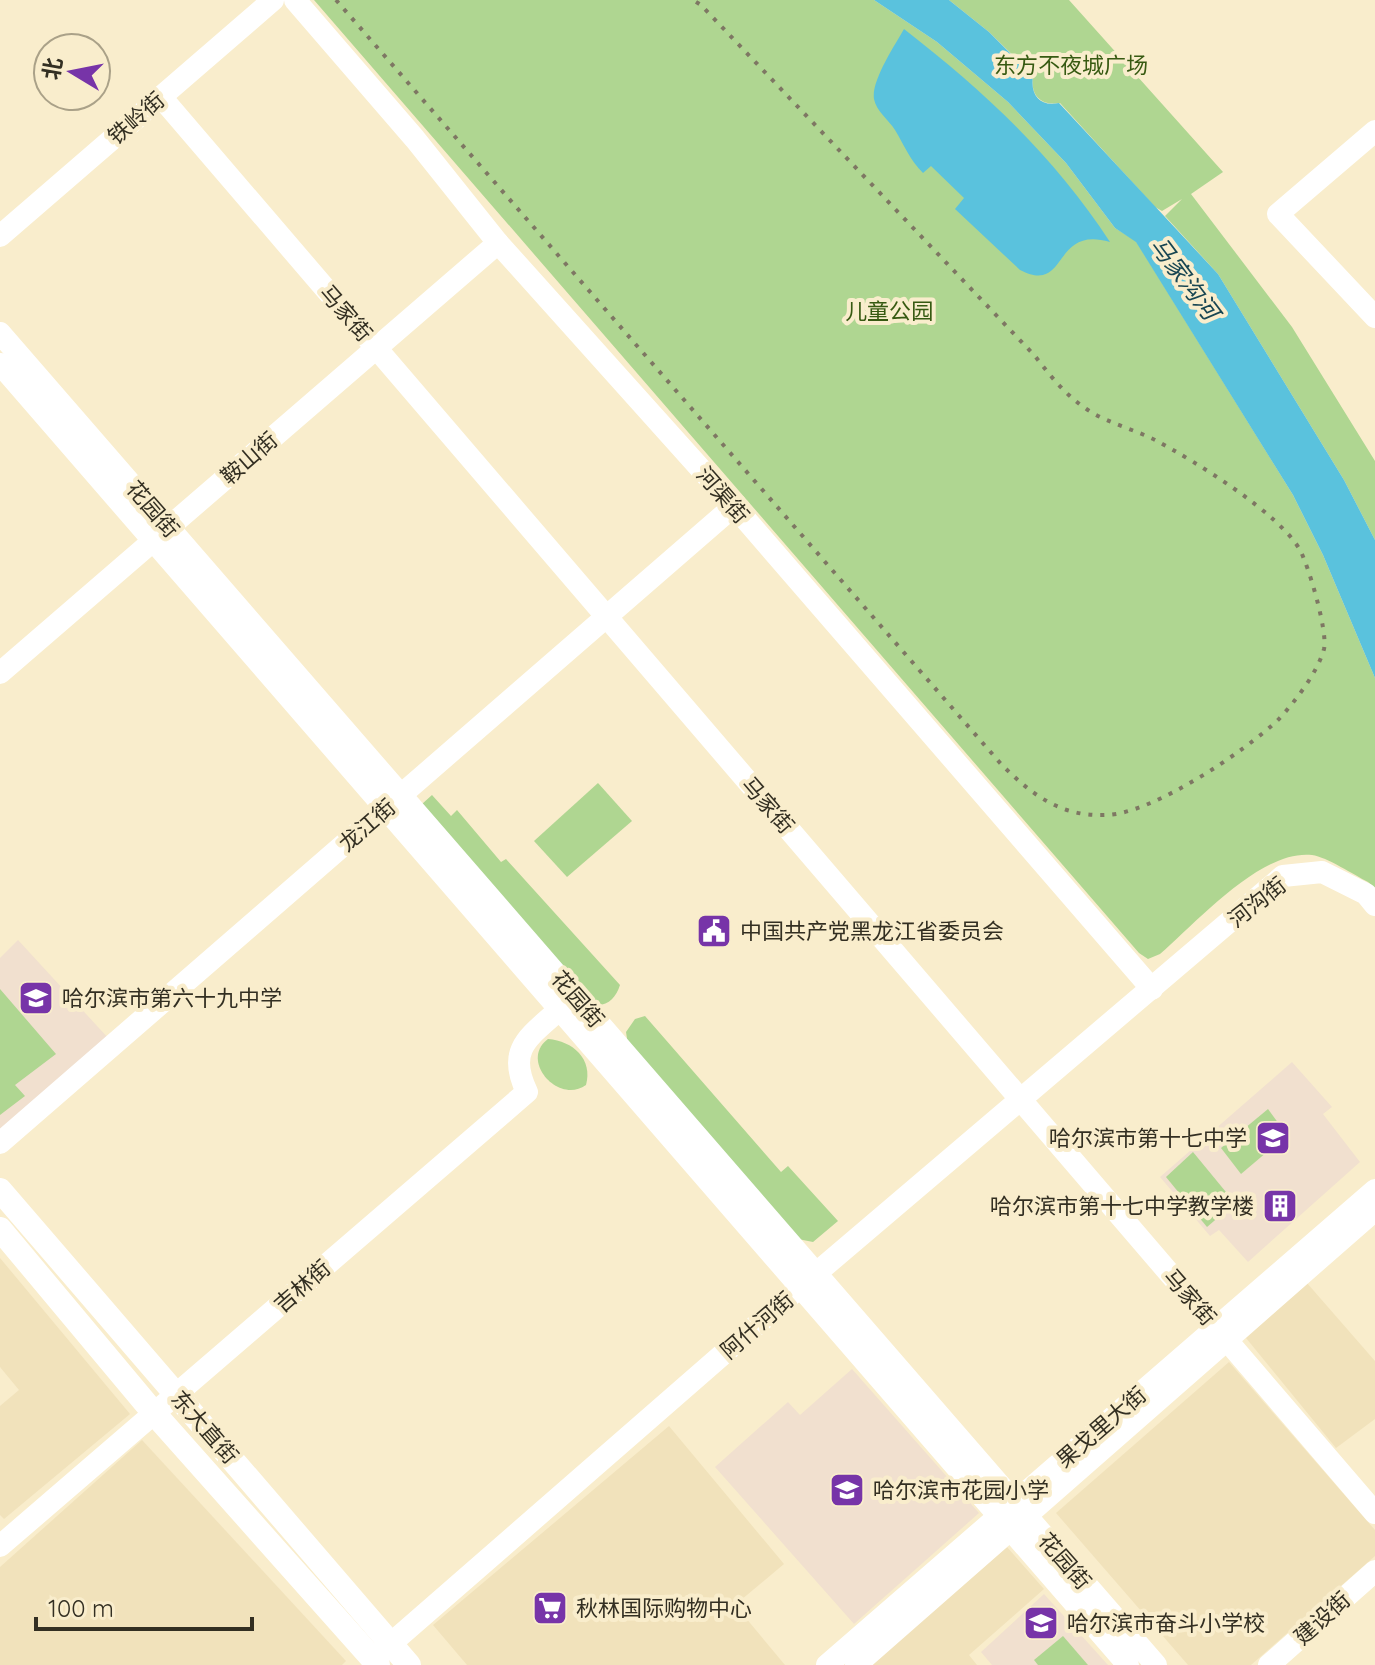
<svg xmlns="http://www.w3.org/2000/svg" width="1375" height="1665" viewBox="0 0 1375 1665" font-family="Quicksand,'Noto Sans SC',sans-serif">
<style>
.built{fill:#f1e2bb}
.education{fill:#f1e0cf}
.green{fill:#afd691}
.water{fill:#5ac2dd}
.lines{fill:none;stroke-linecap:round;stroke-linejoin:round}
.secondary{stroke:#fff;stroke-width:22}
.primary{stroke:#fff;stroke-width:24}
.rail{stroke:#7e7763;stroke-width:4;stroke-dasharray:4 8;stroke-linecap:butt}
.labels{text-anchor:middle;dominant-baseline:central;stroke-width:8;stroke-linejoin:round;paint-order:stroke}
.park-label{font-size:22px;fill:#375a12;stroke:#f9edcc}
.street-label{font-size:22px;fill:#332f22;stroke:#f9edcc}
.poi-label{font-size:22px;fill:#332f22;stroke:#f9edcc;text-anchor:start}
.water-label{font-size:24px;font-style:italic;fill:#184652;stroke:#f9edcc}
</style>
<rect width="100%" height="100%" fill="#f9edcc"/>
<g class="built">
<path d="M 0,1258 L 130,1414 L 4,1519 L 0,1515 L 0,1406 L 19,1390 L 0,1367 Z"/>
<path d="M 1307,1283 L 1375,1361 L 1375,1419 L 1336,1448 L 1246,1338 Z"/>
<path d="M 1229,1362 L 1375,1530 L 1375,1556 L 1251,1665 L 1188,1665 L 1056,1513 Z"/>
<path d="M 669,1426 L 784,1564 L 735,1605 L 785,1665 L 467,1665 L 433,1625 Z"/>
<path d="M 142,1440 L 346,1661 L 342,1665 L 0,1665 L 0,1567 Z"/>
<path d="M 1007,1547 L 1044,1589 L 969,1655 L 977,1665 L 871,1665 Z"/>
</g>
<g class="education">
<path d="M 18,940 L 109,1039 L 0,1132 L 0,958 Z"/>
<path d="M 1292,1062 L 1332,1107 L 1323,1114 L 1360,1162 L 1248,1262 L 1219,1230 L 1210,1236 L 1160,1177 Z"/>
<path d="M 852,1369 L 979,1513 L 854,1624 L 715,1467 L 788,1402 L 800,1415 Z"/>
<path d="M 1044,1594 L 1108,1665 L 992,1665 L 981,1652 Z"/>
</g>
<g class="green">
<path d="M 314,0 L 874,0 L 937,42 L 1008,102 L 1066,163 L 1115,228 L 1136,241 L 1293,495 L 1323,555 L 1375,678 L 1375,888 L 1368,882 C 1354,875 1327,857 1312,855 C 1261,849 1196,923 1160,954 L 1148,959 L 1139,953 Z"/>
<path d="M 949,0 L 1069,0 L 1223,172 L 1191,194 L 1292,327 L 1375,461 L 1375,540 L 1344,480 L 1218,274 L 1165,216 L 1182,199 L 1162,211 L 1155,207 L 1060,103 C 1040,106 1030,95 1033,75 L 989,32 Z"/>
<path d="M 598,783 L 632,821 L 567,877 L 534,841 Z"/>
<path d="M 432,795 L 451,816 L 457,810 L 501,862 L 506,859 L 620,985 C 616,997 609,1006 595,1005 L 422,804 Z"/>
<path d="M 0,989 L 56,1054 L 15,1085 L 25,1096 L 0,1115 Z"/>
<path d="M 645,1016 L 781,1172 L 788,1166 L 838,1221 L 813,1242 L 798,1239 L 628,1045 L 626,1032 L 635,1019 Z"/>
<path d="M 548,1039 C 573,1041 593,1059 586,1085 C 558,1105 519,1060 548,1039 Z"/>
<path d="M 1268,1109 L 1287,1135 L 1241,1174 L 1221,1148 Z"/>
<path d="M 1193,1152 L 1235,1203 L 1207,1227 L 1166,1177 Z"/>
<path d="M 1063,1636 L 1088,1665 L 1038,1665 L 1034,1660 Z"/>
</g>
<g class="water">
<path d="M 874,0 L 949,0 L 989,32 L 1033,76 C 1030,95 1040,107 1059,103 L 1218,274 L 1344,480 L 1375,540 L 1375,678 L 1323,555 L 1293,495 L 1136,242 L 1115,228 L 1066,163 L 1008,102 L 937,42 Z"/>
<path d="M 904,29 C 984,91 1054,156 1110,242 C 1051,225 1069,295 1020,270 L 955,209 L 964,198 L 931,166 L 923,173 C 910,160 904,145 895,130 C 889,120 876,111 874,99 C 871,81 895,45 904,29 Z"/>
</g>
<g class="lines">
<g class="secondary">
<path d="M 295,0 L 415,139 L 498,243 L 734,506 L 1152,989"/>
<path d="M 161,97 L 1375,1513"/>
<path d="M 1375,131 L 1278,214 L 1375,317"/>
<path d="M 0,236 L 273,0"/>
<path d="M 0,333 L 1156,1665"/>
<path d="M 0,364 L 1128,1665"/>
<path d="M 0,673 L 498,243"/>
<path d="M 0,1143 L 734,506"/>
<path d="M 0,1546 L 527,1092 C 506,1049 529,1037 560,1009"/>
<path d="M 379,1654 L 800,1287 L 1283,876 L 1322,872 L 1366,894 L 1375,905"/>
<path d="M 827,1665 L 1375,1190"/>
<path d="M 856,1665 L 1375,1210"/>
<path d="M 1269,1665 L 1375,1571"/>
</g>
<g class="primary">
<path d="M 0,1190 L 409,1665"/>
<path d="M 0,1229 L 153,1412 L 378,1665"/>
</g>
<path class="rail" d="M 336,0 L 1001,764 C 1031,794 1060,817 1106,815 C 1152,814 1244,752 1278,720 C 1294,703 1318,672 1324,649 C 1328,632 1309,567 1300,550 C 1279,513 1196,462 1157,441 C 1136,430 1111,424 1091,412 C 1068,398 1051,377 1035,356 L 701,5 L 693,0"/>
</g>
<defs>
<g id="civic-square" transform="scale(1.8)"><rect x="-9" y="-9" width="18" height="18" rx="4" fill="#7734a8" stroke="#f9edcc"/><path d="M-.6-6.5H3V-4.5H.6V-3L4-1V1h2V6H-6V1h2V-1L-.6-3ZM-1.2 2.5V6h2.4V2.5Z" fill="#fff"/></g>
<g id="school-square" transform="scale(1.8)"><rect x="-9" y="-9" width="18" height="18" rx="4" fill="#7734a8" stroke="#f9edcc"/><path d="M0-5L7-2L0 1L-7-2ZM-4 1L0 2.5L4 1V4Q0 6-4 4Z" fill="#fff"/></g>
<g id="building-square" transform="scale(1.8)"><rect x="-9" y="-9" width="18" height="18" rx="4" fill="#7734a8" stroke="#f9edcc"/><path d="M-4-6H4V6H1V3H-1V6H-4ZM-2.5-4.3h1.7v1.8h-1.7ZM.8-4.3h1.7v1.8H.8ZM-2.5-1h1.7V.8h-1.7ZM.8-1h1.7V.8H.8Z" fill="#fff"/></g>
<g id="supermarket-square" transform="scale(1.8)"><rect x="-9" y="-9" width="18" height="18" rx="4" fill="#7734a8" stroke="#f9edcc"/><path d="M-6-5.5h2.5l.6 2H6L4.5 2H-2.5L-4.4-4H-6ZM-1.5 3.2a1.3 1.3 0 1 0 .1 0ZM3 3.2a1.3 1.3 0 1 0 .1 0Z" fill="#fff"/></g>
</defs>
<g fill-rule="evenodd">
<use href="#civic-square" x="714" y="931"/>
<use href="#school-square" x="36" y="998"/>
<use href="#school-square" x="1273" y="1138"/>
<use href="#building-square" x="1280" y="1206"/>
<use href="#school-square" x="847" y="1490"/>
<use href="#supermarket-square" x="550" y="1608"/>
<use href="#school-square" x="1041" y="1623"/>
</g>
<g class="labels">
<g class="park-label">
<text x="1071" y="65">东方不夜城广场</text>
<text x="889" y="311">儿童公园</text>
</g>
<g class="street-label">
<text transform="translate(136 118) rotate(-41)">铁岭街</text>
<text transform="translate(346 313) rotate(49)">马家街</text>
<text transform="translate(249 458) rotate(-41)">鞍山街</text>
<text transform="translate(723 495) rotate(49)">河渠街</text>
<text transform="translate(153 509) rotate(49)">花园街</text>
<text transform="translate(768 805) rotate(49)">马家街</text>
<text transform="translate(367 825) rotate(-41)">龙江街</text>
<text transform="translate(1257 902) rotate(-38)">河沟街</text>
<text transform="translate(578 999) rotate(49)">花园街</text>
<text transform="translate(302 1286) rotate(-41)">吉林街</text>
<text transform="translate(1190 1297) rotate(49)">马家街</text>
<text transform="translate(757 1325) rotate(-41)">阿什河街</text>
<text transform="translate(205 1427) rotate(49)">东大直街</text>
<text transform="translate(1101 1427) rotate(-41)">果戈里大街</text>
<text transform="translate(1065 1561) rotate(49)">花园街</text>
<text transform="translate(1322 1618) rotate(-42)">建设街</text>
</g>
<g class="poi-label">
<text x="740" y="931">中国共产党黑龙江省委员会</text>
<text x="62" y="998">哈尔滨市第六十九中学</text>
<text x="1247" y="1138" text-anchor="end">哈尔滨市第十七中学</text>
<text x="1254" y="1206" text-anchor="end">哈尔滨市第十七中学教学楼</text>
<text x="873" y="1490">哈尔滨市花园小学</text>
<text x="576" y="1608">秋林国际购物中心</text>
<text x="1067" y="1623">哈尔滨市奋斗小学校</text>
</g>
<g class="water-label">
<text transform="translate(1185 278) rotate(53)">马家沟河</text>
</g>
</g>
<g transform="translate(72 72) rotate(280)"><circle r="38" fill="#f9edcc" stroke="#aaa188" stroke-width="2"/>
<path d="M0-6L14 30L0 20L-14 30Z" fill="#7734a8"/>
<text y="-12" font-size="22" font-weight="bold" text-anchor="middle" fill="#332f22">北</text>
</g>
<path d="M36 1617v12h216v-12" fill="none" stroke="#332f22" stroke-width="4"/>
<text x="48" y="1617" font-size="24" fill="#332f22" stroke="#f9edcc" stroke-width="6" paint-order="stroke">100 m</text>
</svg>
